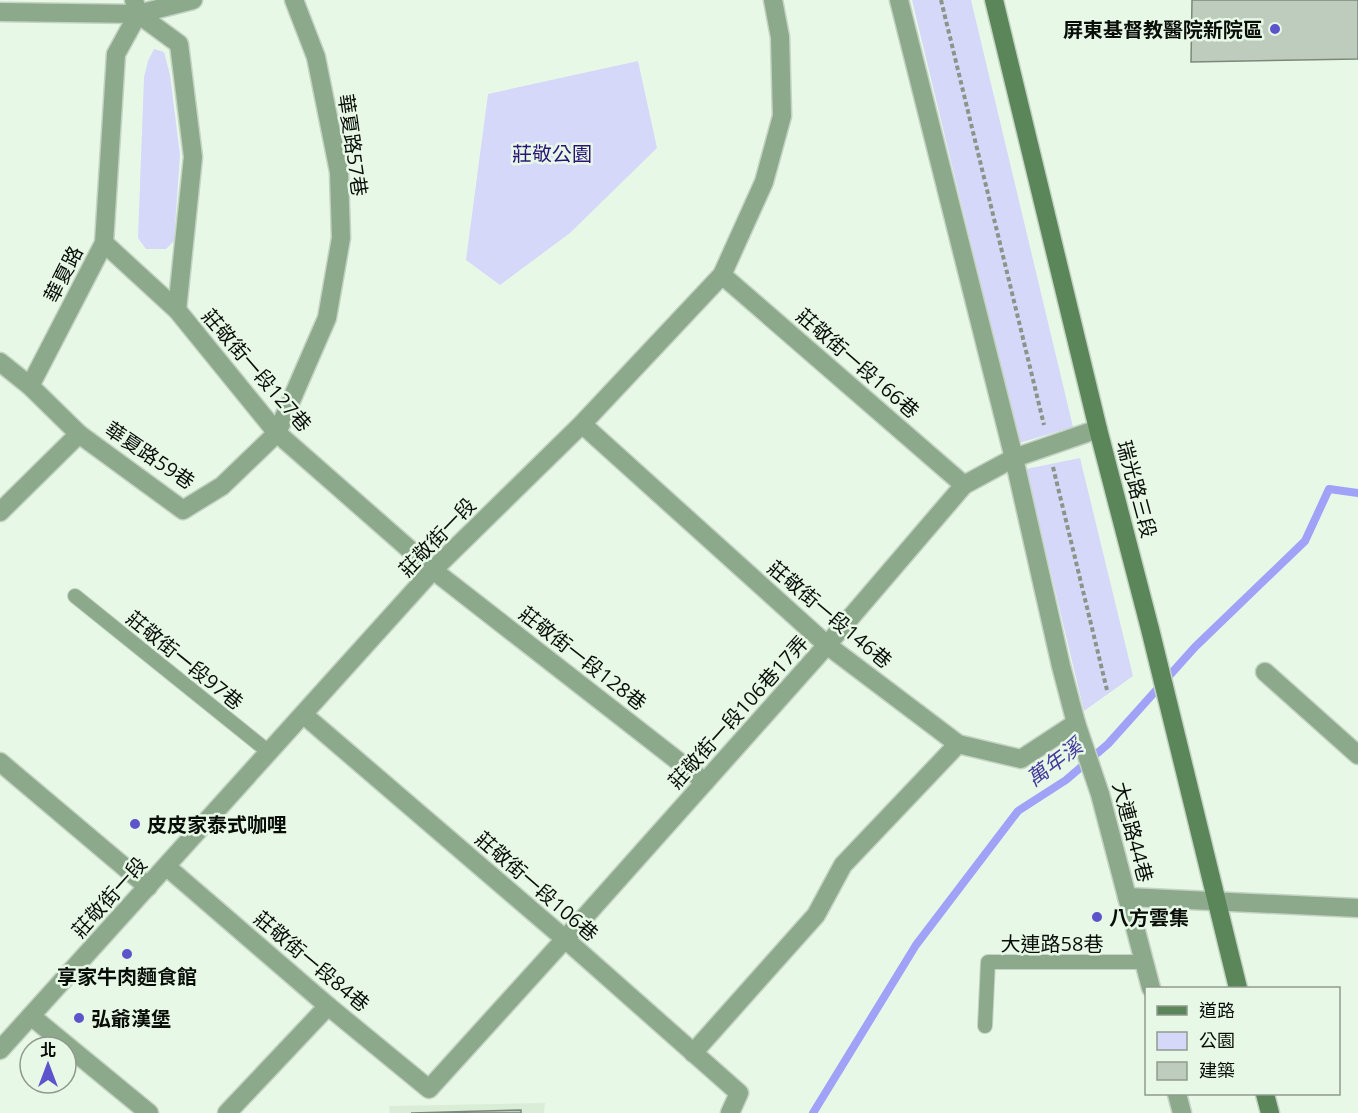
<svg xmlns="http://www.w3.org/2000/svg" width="1358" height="1113" viewBox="0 0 1358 1113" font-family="'Open Sans','Noto Sans TC',sans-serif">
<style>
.built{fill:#d9edd7}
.green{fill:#d5d8f9}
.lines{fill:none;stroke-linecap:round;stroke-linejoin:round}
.stream{stroke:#a0a2f8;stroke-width:8}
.building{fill:#bdccbc;stroke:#7b897a;stroke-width:1.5}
.lane-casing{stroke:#c4d3c3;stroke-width:16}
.street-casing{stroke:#c4d3c3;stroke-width:21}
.secondary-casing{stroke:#c4d3c3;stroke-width:21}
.path{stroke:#899589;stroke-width:4;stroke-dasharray:4.5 3;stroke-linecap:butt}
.lane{stroke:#8caa8b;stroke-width:14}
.street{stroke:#8caa8b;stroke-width:18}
.secondary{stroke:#5a8659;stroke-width:18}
.poi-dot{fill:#5d53cb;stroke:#e8f8e7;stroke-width:2}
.labels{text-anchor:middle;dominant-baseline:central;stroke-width:5;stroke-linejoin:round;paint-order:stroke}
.poi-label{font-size:20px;font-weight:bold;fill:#090e09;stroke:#e8f8e7;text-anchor:start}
.street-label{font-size:20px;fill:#090e09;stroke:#e8f8e7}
.park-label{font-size:20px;fill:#2a1577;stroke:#e8f8e7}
.water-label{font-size:21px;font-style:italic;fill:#453c9d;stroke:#e8f8e7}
</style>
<rect width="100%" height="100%" fill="#e8f8e7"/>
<path class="built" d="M 545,1103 L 544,1113 L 390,1113 L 389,1106 Z"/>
<g class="green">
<path d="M 912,0 L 971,0 L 1073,427 L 1019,443 Z"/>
<path d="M 154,49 L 164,52 L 170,75 L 180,155 L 174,241 L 166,249 L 146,249 L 138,238 L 144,77 L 148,61 Z"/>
<path d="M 638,61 L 657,148 L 570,233 L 500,285 L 466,260 L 488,94 Z"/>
<path d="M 1080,458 L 1133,676 L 1084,711 L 1026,469 Z"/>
</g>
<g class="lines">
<path class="stream" d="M 813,1113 L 916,945 L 1018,811 L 1066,780 L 1108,744 L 1195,647 L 1305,541 L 1329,489 L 1358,493"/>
</g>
<g class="building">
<path d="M 1192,0 L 1358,0 L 1358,59 L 1191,62 Z"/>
<path d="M 521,1110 L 521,1113 L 411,1113 Z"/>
</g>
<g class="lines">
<g class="lane-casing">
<g id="lane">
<path d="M 75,596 L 270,753"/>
<path d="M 985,1026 L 988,962 L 1144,962"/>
</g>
</g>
<g class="street-casing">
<g id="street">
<path d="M 899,0 L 1014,458 L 1061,666 L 1076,723 L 1100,794 L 1151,988"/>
<path d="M 0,12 L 138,14 L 193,0"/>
<path d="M 138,14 L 179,44 L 193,157 L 177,310"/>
<path d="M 104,243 L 177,310 L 277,433 L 433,570 L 705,782"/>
<path d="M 722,275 L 964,485"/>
<path d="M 0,362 L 30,386 L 79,434 L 0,512"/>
<path d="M 30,386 L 104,243 L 116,54 L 138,14 L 134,0"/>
<path d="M 582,424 L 827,645 L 958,744 L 1021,759 L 1076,723"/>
<path d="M 79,434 L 183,510 L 222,486 L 277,433 L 327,318 L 341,238 L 339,172 L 316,57 L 294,0"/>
<path d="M 1265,672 L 1358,755"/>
<path d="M 304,715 L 565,939 L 739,1093 L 730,1113"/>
<path d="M 0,762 L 148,887"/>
<path d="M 167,867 L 328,1006 L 429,1089 L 565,939 L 827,645 L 964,485 L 1014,458 L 1098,429"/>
<path d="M 1127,897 L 1358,908"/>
<path d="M 31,1016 L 149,1113"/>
<path d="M 0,1050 L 433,570 L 582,424 L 722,275 L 764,182 L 782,116 L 780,37 L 773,0"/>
<path d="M 693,1053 L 816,915 L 843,865 L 958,744"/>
<path d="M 1177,1094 L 1182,1113"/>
<path d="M 227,1113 L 328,1006"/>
</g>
</g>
<g class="secondary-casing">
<g id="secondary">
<path d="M 994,0 L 1098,429 L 1150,629 L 1238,988"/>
<path d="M 1265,1094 L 1270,1113"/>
</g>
</g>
<g class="path">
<path d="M 941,0 L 1044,425"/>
<path d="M 1053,467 L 1107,690"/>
</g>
<use href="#lane" class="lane"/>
<use href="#street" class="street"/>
<use href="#secondary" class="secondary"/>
</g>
<g class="poi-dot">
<circle cx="1275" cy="29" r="6"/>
<circle cx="135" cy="824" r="6"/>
<circle cx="1097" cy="917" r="6"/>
<circle cx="127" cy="954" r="6"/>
<circle cx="79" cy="1018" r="6"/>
</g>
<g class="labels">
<g class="poi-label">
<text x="1263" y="29" text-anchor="end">屏東基督教醫院新院區</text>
<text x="147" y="824">皮皮家泰式咖哩</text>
<text x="1109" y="917">八方雲集</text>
<text x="127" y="976" text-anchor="middle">享家牛肉麵食館</text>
<text x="91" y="1018">弘爺漢堡</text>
</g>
<g class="street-label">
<text transform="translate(353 145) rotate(82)">華夏路57巷</text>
<text transform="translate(63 274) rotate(-63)">華夏路</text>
<text transform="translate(858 363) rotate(41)">莊敬街一段166巷</text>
<text transform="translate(257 370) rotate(49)">莊敬街一段127巷</text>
<text transform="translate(150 455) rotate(34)">華夏路59巷</text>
<text transform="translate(1137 489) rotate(75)">瑞光路三段</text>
<text transform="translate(437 537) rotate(-46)">莊敬街一段</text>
<text transform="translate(830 614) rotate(40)">莊敬街一段146巷</text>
<text transform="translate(583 658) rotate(38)">莊敬街一段128巷</text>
<text transform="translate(185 660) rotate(39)">莊敬街一段97巷</text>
<text transform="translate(738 712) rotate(-48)">莊敬街一段106巷17弄</text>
<text transform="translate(1133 832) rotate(75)">大連路44巷</text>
<text transform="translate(537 886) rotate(41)">莊敬街一段106巷</text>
<text transform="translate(109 897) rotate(-48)">莊敬街一段</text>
<text x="1052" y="943">大連路58巷</text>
<text transform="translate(312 961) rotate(40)">莊敬街一段84巷</text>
</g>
<g class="park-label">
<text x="552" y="153">莊敬公園</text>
</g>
<g class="water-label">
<text transform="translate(1054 762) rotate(-37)">萬年溪</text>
</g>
</g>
<rect x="1145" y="987" width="195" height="108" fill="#e8f8e7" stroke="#8f9a8e" stroke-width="1.5"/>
<rect x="1157" y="1006" width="30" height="9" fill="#5a8659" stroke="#8f9a8e" stroke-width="1.5"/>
<text x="1199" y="1017" font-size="18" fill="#090e09">道路</text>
<rect x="1157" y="1032" width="30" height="18" fill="#d5d8f9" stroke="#8f9a8e" stroke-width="1.5"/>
<text x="1199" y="1047" font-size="18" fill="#090e09">公園</text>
<rect x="1157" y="1062" width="30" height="18" fill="#bdccbc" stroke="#8f9a8e" stroke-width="1.5"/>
<text x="1199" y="1077" font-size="18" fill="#090e09">建築</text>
<g transform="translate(48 1065)"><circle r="28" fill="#e8f8e7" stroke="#8f9a8e" stroke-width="1.5"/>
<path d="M0-4.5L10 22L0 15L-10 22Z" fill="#5d53cb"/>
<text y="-9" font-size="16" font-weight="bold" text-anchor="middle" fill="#090e09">北</text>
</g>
</svg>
